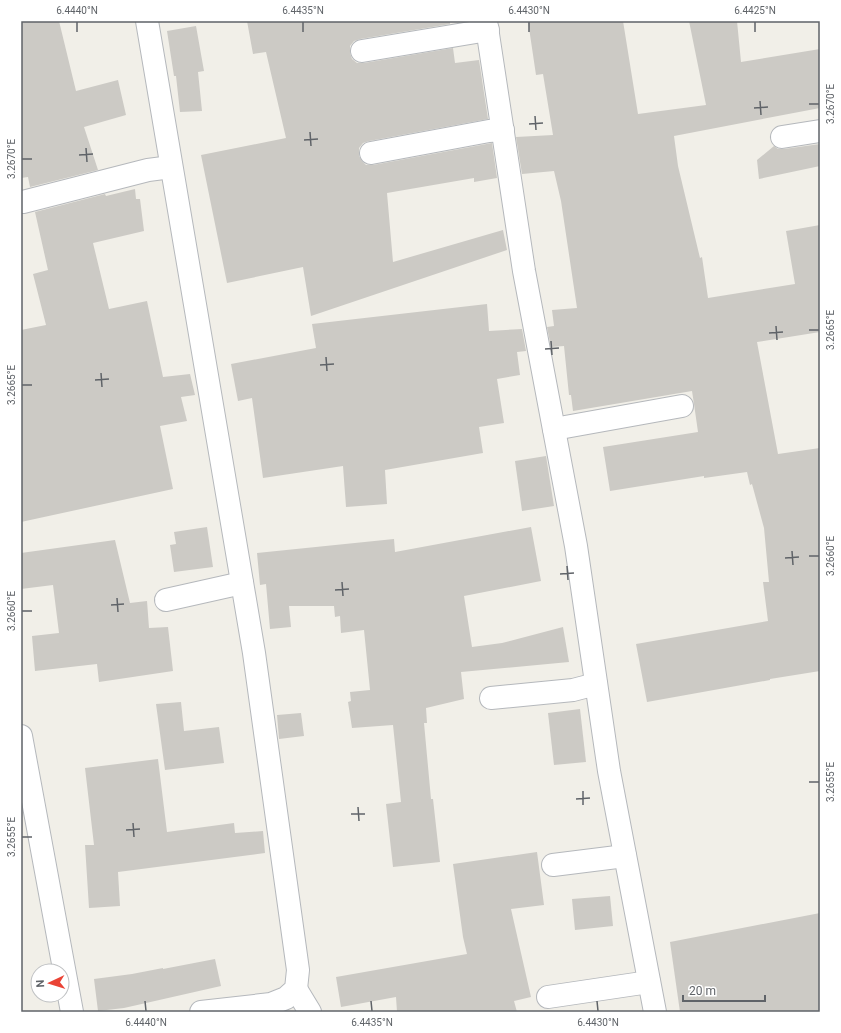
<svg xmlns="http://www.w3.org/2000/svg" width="841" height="1033" viewBox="0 0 841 1033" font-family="Roboto,sans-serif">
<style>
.building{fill:#cccac5}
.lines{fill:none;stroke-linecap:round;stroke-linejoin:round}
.minor-casing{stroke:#b5b8bc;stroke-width:24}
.minor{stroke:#fff;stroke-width:22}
.ticks{fill:none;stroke:#5f6368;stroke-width:1.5}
.neatline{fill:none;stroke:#5f6368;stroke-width:1.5}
.ticks-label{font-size:10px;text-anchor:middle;fill:#5f6368}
</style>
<rect width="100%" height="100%" fill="#f1efe8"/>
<g class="building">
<path d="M 21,21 L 59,21 L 76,91 L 118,80 L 126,115 L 84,127 L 98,170 L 30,187 L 28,177 L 21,178 Z"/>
<path d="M 247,21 L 450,21 L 450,24 L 360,39 L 354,41 L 350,46 L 350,53 L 352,59 L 357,63 L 364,63 L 453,48 L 455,63 L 479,60 L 488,119 L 369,141 L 363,143 L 359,148 L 359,156 L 362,161 L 366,165 L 373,165 L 492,143 L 497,178 L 474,182 L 474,178 L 387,193 L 393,262 L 503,230 L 507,250 L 311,316 L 303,267 L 227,283 L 201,155 L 286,138 L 266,52 L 253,54 Z"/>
<path d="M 528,21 L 623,21 L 638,114 L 706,105 L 689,21 L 737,21 L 741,62 L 820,49 L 820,108 L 674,136 L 678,166 L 700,258 L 702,257 L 708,298 L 795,284 L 786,231 L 820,225 L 820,332 L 757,342 L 778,454 L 820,448 L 820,671 L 770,679 L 770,680 L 647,702 L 636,644 L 768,621 L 763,582 L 769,582 L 764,528 L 752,484 L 750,485 L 747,472 L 704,478 L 704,476 L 610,491 L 603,447 L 698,432 L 694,404 L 692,391 L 573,411 L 571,395 L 569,395 L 564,346 L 551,347 L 547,327 L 554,326 L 552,310 L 577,308 L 561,201 L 554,171 L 522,174 L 516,137 L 553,135 L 543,74 L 536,75 Z"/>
<path d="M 196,26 L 204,71 L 198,72 L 202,111 L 180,112 L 176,76 L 174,76 L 167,31 Z"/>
<path d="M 820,144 L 820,166 L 759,179 L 757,160 L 774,146 L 778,149 L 784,149 Z"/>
<path d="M 135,189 L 136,199 L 140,199 L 144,231 L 93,243 L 109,309 L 147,301 L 163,377 L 190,374 L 195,395 L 181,397 L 187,421 L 160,426 L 173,489 L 21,522 L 21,330 L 46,325 L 33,274 L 48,270 L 35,212 L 105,194 L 106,196 Z"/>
<path d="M 487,304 L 489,331 L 522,329 L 526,351 L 517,352 L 520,375 L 497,379 L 504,423 L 479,427 L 483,453 L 385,470 L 387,504 L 346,507 L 343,466 L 263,478 L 252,398 L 238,401 L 231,364 L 316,348 L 312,324 Z"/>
<path d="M 546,456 L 554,506 L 522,511 L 515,461 Z"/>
<path d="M 207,527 L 213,567 L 174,572 L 170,545 L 176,544 L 174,532 Z"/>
<path d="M 531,527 L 541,581 L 464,596 L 472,647 L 502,643 L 563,627 L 569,662 L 461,672 L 464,699 L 426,708 L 427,723 L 424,723 L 431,799 L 433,799 L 440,862 L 393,867 L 386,804 L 401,802 L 393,725 L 352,728 L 348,702 L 351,701 L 350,692 L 370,690 L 364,630 L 341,633 L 340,616 L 335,617 L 334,606 L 289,606 L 291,627 L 270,629 L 266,584 L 260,585 L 257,553 L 394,539 L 395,552 Z"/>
<path d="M 115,540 L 130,603 L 147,601 L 149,628 L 168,627 L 173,671 L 99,682 L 97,664 L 35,671 L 32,636 L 59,633 L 53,585 L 21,589 L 21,553 Z"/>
<path d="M 181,702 L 184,731 L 219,727 L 224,763 L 165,770 L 156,704 Z"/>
<path d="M 580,709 L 586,762 L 554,765 L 548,713 Z"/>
<path d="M 301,713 L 304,736 L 279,739 L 277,715 Z"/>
<path d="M 158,759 L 167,832 L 234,823 L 235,833 L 263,831 L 265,853 L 118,872 L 120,906 L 89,908 L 85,845 L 94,845 L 85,768 Z"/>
<path d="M 537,852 L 544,905 L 511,909 L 531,997 L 514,1001 L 517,1012 L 397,1012 L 396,997 L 341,1007 L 336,977 L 467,954 L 463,937 L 453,864 Z"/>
<path d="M 610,896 L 613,926 L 575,930 L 572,899 Z"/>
<path d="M 820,913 L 820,1012 L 680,1012 L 670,942 Z"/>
<path d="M 215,959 L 221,986 L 124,1008 L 98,1011 L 94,979 L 132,974 L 163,968 L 163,969 Z"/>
</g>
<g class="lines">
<g class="minor-casing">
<g id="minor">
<path d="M 147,21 L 254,653 L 298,970 L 296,989 L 286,998 L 271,1004 L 201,1012"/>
<path d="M 486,21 L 524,271 L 576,546 L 609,771 L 655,1012"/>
<path d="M 362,51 L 488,30"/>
<path d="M 782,137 L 820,131"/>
<path d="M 371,153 L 489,131 L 503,130"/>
<path d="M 23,202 L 148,170 L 171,167"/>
<path d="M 554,429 L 682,406"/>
<path d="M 166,600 L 242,583"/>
<path d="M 491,698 L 573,690 L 596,684"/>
<path d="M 21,736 L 72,1012"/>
<path d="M 553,865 L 625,856"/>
<path d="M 296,989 L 310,1012"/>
<path d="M 548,997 L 649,982"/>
</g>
</g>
<use href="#minor" class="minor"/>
</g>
<path class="ticks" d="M 77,22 L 77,32M 303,22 L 303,32M 529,22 L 529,32M 755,22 L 755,32M 760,101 L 761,115M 809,104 L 819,104M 754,108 L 768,107M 535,116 L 536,130M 529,124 L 543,123M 310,132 L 311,146M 304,140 L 318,139M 86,148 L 87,162M 79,155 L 93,154M 22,159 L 32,159M 776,326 L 777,340M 809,330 L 819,330M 769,333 L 783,332M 551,341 L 552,355M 545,349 L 559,348M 326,357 L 327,371M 320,365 L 334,364M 101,373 L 102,387M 95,380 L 109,379M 22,385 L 32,385M 792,551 L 793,565M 809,556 L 819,556M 785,558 L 799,557M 567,566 L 568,580M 560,574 L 574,573M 342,582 L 343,596M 335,590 L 349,589M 117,598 L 118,612M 111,605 L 124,604M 22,611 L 32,611M 809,782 L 819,782M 583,791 L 583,805M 576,799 L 590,798M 358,807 L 359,821M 351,814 L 365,814M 133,823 L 134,837M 126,830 L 140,829M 22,837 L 32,837M 145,1001 L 146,1011M 371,1001 L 372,1011M 597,1001 L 598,1011"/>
<rect width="841" height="1033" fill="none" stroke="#ffffff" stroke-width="44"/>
<g transform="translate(50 983) rotate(266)"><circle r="19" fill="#ffffff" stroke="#bfc1c3"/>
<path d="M0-3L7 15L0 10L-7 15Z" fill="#ea4335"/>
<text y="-6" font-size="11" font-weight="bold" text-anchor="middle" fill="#5f6368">N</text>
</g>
<path d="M683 995v6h82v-6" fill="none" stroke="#5f6368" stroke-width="2"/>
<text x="689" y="995" font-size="12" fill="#5f6368" stroke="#ffffff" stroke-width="3" paint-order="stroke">20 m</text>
<rect x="22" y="22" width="797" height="989" class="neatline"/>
<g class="ticks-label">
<text x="77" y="14">6.4440°N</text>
<text x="303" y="14">6.4435°N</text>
<text x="529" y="14">6.4430°N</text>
<text x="755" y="14">6.4425°N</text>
<text transform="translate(830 104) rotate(-90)" y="4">3.2670°E</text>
<text transform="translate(11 159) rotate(-90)" y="4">3.2670°E</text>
<text transform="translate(830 330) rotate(-90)" y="4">3.2665°E</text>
<text transform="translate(11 385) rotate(-90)" y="4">3.2665°E</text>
<text transform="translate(830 556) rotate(-90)" y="4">3.2660°E</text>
<text transform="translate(11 611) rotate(-90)" y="4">3.2660°E</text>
<text transform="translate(830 782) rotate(-90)" y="4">3.2655°E</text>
<text transform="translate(11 837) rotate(-90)" y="4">3.2655°E</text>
<text x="146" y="1026">6.4440°N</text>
<text x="372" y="1026">6.4435°N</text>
<text x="598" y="1026">6.4430°N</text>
</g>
</svg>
